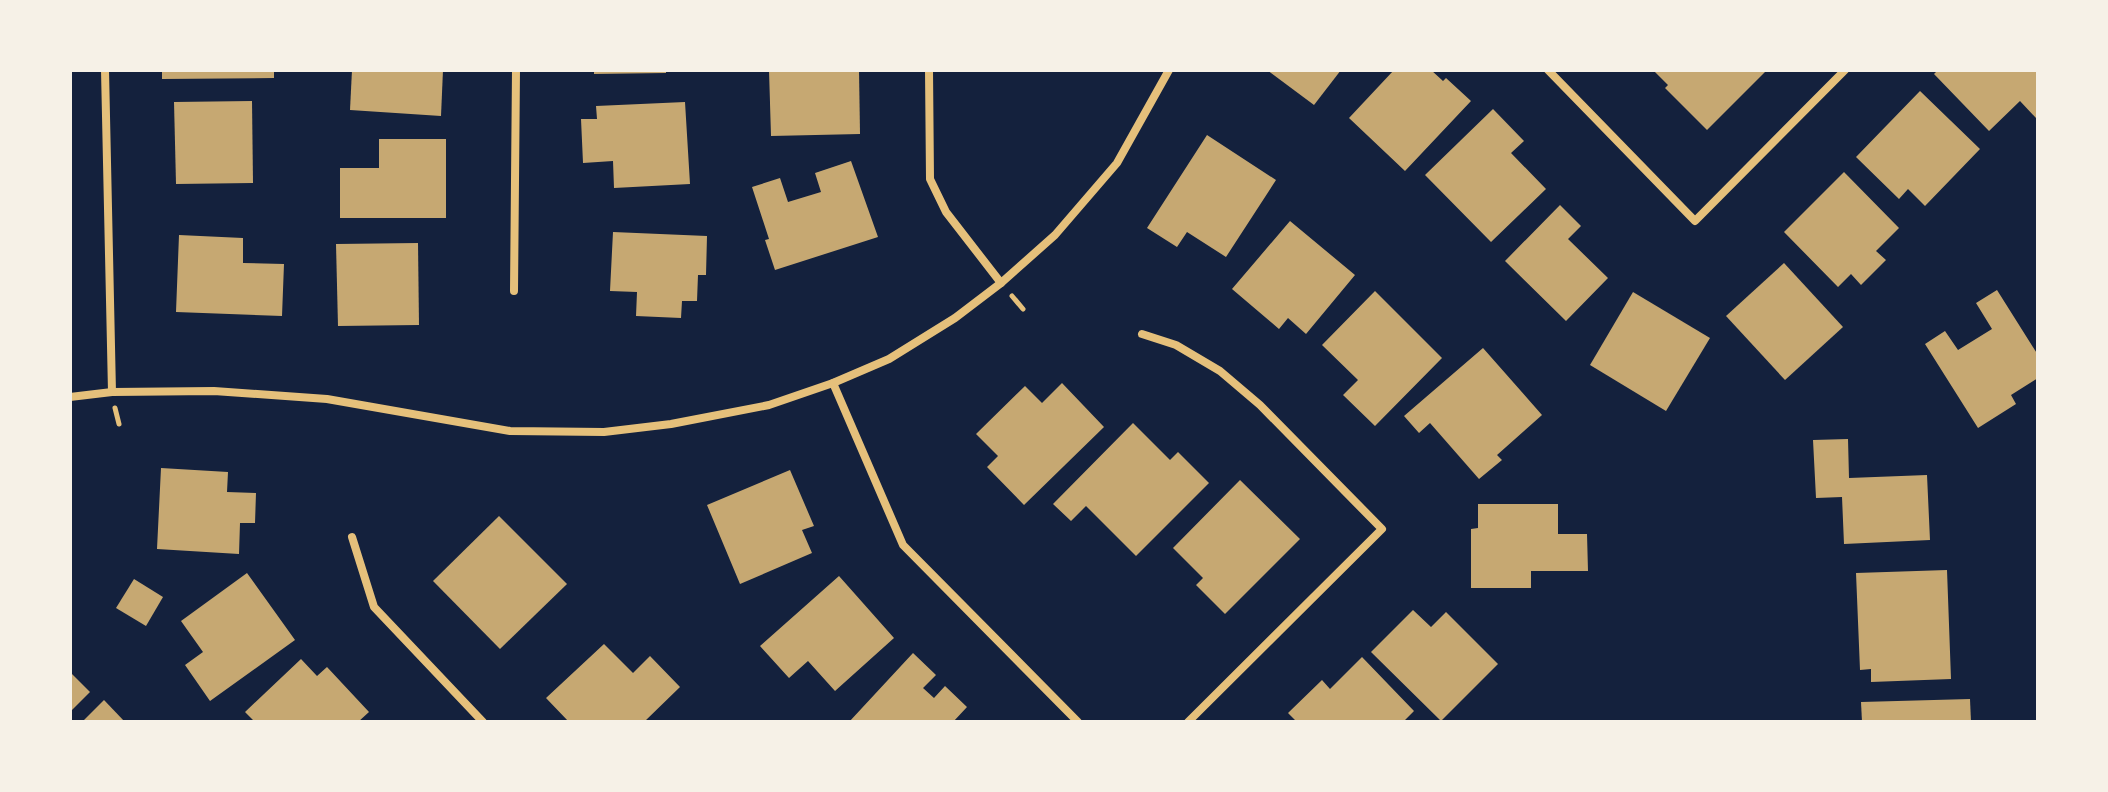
<svg xmlns="http://www.w3.org/2000/svg" width="2108" height="792" viewBox="0 0 2108 792" font-family="Literata,serif">
<style>
.building{fill:#c6a872}
.lines{fill:none;stroke-linecap:round;stroke-linejoin:round}
.path{stroke:#e5c07b;stroke-width:5}
.minor{stroke:#e5c07b;stroke-width:8}
</style>
<rect width="100%" height="100%" fill="#14213d"/>
<g class="building">
<path d="M 162,70 L 274,70 L 274,78 L 162,79 Z"/>
<path d="M 352,70 L 443,70 L 441,116 L 350,110 Z"/>
<path d="M 594,70 L 666,70 L 666,73 L 594,74 Z"/>
<path d="M 769,70 L 859,70 L 860,134 L 771,136 Z"/>
<path d="M 1267,70 L 1341,70 L 1314,105 Z"/>
<path d="M 1394,70 L 1431,70 L 1443,81 L 1446,78 L 1471,101 L 1405,171 L 1349,118 Z"/>
<path d="M 1653,70 L 1767,70 L 1707,130 L 1665,88 L 1668,85 Z"/>
<path d="M 1938,70 L 2038,70 L 2038,116 L 2036,118 L 2020,101 L 1989,131 L 1934,74 Z"/>
<path d="M 1920,91 L 1980,149 L 1925,206 L 1908,189 L 1899,199 L 1856,157 Z"/>
<path d="M 252,101 L 253,183 L 176,184 L 174,102 Z"/>
<path d="M 685,102 L 690,184 L 614,188 L 613,161 L 583,163 L 581,119 L 597,119 L 596,106 Z"/>
<path d="M 1493,109 L 1524,141 L 1511,153 L 1546,189 L 1491,242 L 1425,175 Z"/>
<path d="M 1207,135 L 1276,180 L 1226,257 L 1187,232 L 1177,247 L 1147,228 Z"/>
<path d="M 379,139 L 446,139 L 446,218 L 340,218 L 340,168 L 379,168 Z"/>
<path d="M 851,161 L 878,237 L 775,270 L 765,240 L 769,239 L 752,187 L 780,178 L 788,202 L 821,192 L 815,173 Z"/>
<path d="M 1844,172 L 1899,228 L 1876,251 L 1886,260 L 1861,285 L 1851,274 L 1838,287 L 1784,232 Z"/>
<path d="M 1560,205 L 1581,226 L 1568,239 L 1608,278 L 1566,321 L 1505,261 Z"/>
<path d="M 1290,221 L 1355,275 L 1306,334 L 1288,318 L 1279,329 L 1232,289 Z"/>
<path d="M 613,232 L 707,236 L 706,275 L 698,275 L 697,301 L 682,301 L 681,318 L 636,316 L 637,292 L 610,291 Z"/>
<path d="M 179,235 L 243,238 L 243,263 L 284,264 L 282,316 L 176,312 Z"/>
<path d="M 418,243 L 419,325 L 338,326 L 336,244 Z"/>
<path d="M 1784,263 L 1843,327 L 1785,380 L 1726,316 Z"/>
<path d="M 1997,290 L 2038,355 L 2038,378 L 2011,395 L 2016,404 L 1978,428 L 1925,344 L 1945,331 L 1958,350 L 1992,329 L 1976,303 Z"/>
<path d="M 1375,291 L 1442,358 L 1375,426 L 1343,395 L 1358,380 L 1322,345 Z"/>
<path d="M 1633,292 L 1710,338 L 1666,411 L 1590,365 Z"/>
<path d="M 1483,348 L 1542,415 L 1497,455 L 1502,460 L 1479,479 L 1430,423 L 1419,433 L 1404,416 Z"/>
<path d="M 1062,383 L 1104,427 L 1024,505 L 987,467 L 998,456 L 976,434 L 1025,386 L 1042,403 Z"/>
<path d="M 1133,423 L 1170,460 L 1178,452 L 1209,483 L 1136,556 L 1086,506 L 1071,521 L 1053,504 Z"/>
<path d="M 1848,439 L 1849,478 L 1927,475 L 1930,540 L 1844,544 L 1842,497 L 1816,498 L 1813,440 Z"/>
<path d="M 161,468 L 228,472 L 227,492 L 256,493 L 255,523 L 240,523 L 239,554 L 157,549 Z"/>
<path d="M 790,470 L 814,526 L 802,530 L 812,553 L 740,584 L 707,505 Z"/>
<path d="M 1240,480 L 1300,539 L 1225,614 L 1196,585 L 1203,578 L 1173,548 Z"/>
<path d="M 1478,504 L 1558,504 L 1558,534 L 1587,534 L 1588,571 L 1531,571 L 1531,588 L 1471,588 L 1471,529 L 1478,528 Z"/>
<path d="M 499,516 L 567,584 L 500,649 L 433,581 Z"/>
<path d="M 1947,570 L 1951,679 L 1871,682 L 1871,669 L 1860,670 L 1856,573 Z"/>
<path d="M 247,573 L 295,640 L 210,701 L 185,665 L 203,652 L 181,621 Z"/>
<path d="M 839,576 L 894,638 L 835,691 L 808,661 L 789,678 L 760,646 Z"/>
<path d="M 134,579 L 163,597 L 146,626 L 116,608 Z"/>
<path d="M 1413,610 L 1431,627 L 1446,612 L 1498,664 L 1441,721 L 1371,652 Z"/>
<path d="M 604,644 L 633,673 L 650,656 L 680,687 L 644,722 L 569,722 L 546,698 Z"/>
<path d="M 913,653 L 936,675 L 923,688 L 934,698 L 945,686 L 967,707 L 953,722 L 849,722 Z"/>
<path d="M 1362,657 L 1414,711 L 1403,722 L 1297,722 L 1288,713 L 1322,680 L 1330,689 Z"/>
<path d="M 301,659 L 317,676 L 327,667 L 369,712 L 358,722 L 255,722 L 245,712 Z"/>
<path d="M 70,672 L 90,692 L 70,712 Z"/>
<path d="M 1970,699 L 1971,722 L 1862,722 L 1861,702 Z"/>
<path d="M 104,700 L 125,722 L 82,722 Z"/>
</g>
<g class="lines">
<g class="path">
<path d="M 1012,296 L 1023,309"/>
<path d="M 115,408 L 119,424"/>
</g>
<g class="minor">
<path d="M 105,70 L 112,392"/>
<path d="M 929,70 L 930,179 L 946,212 L 1001,283"/>
<path d="M 1548,70 L 1695,221 L 1845,70"/>
<path d="M 514,291 L 516,70"/>
<path d="M 1142,334 L 1176,345 L 1220,371 L 1260,405 L 1382,529 L 1188,722"/>
<path d="M 833,383 L 903,545 L 1078,722"/>
<path d="M 70,397 L 112,392 L 214,391 L 327,399 L 510,431 L 604,432 L 671,424 L 769,405 L 833,383 L 889,359 L 955,318 L 1001,283 L 1055,235 L 1117,163 L 1169,70"/>
<path d="M 352,537 L 374,607 L 483,722"/>
</g>
</g>
<rect width="2108" height="792" fill="none" stroke="#f6f1e7" stroke-width="144"/>
</svg>
